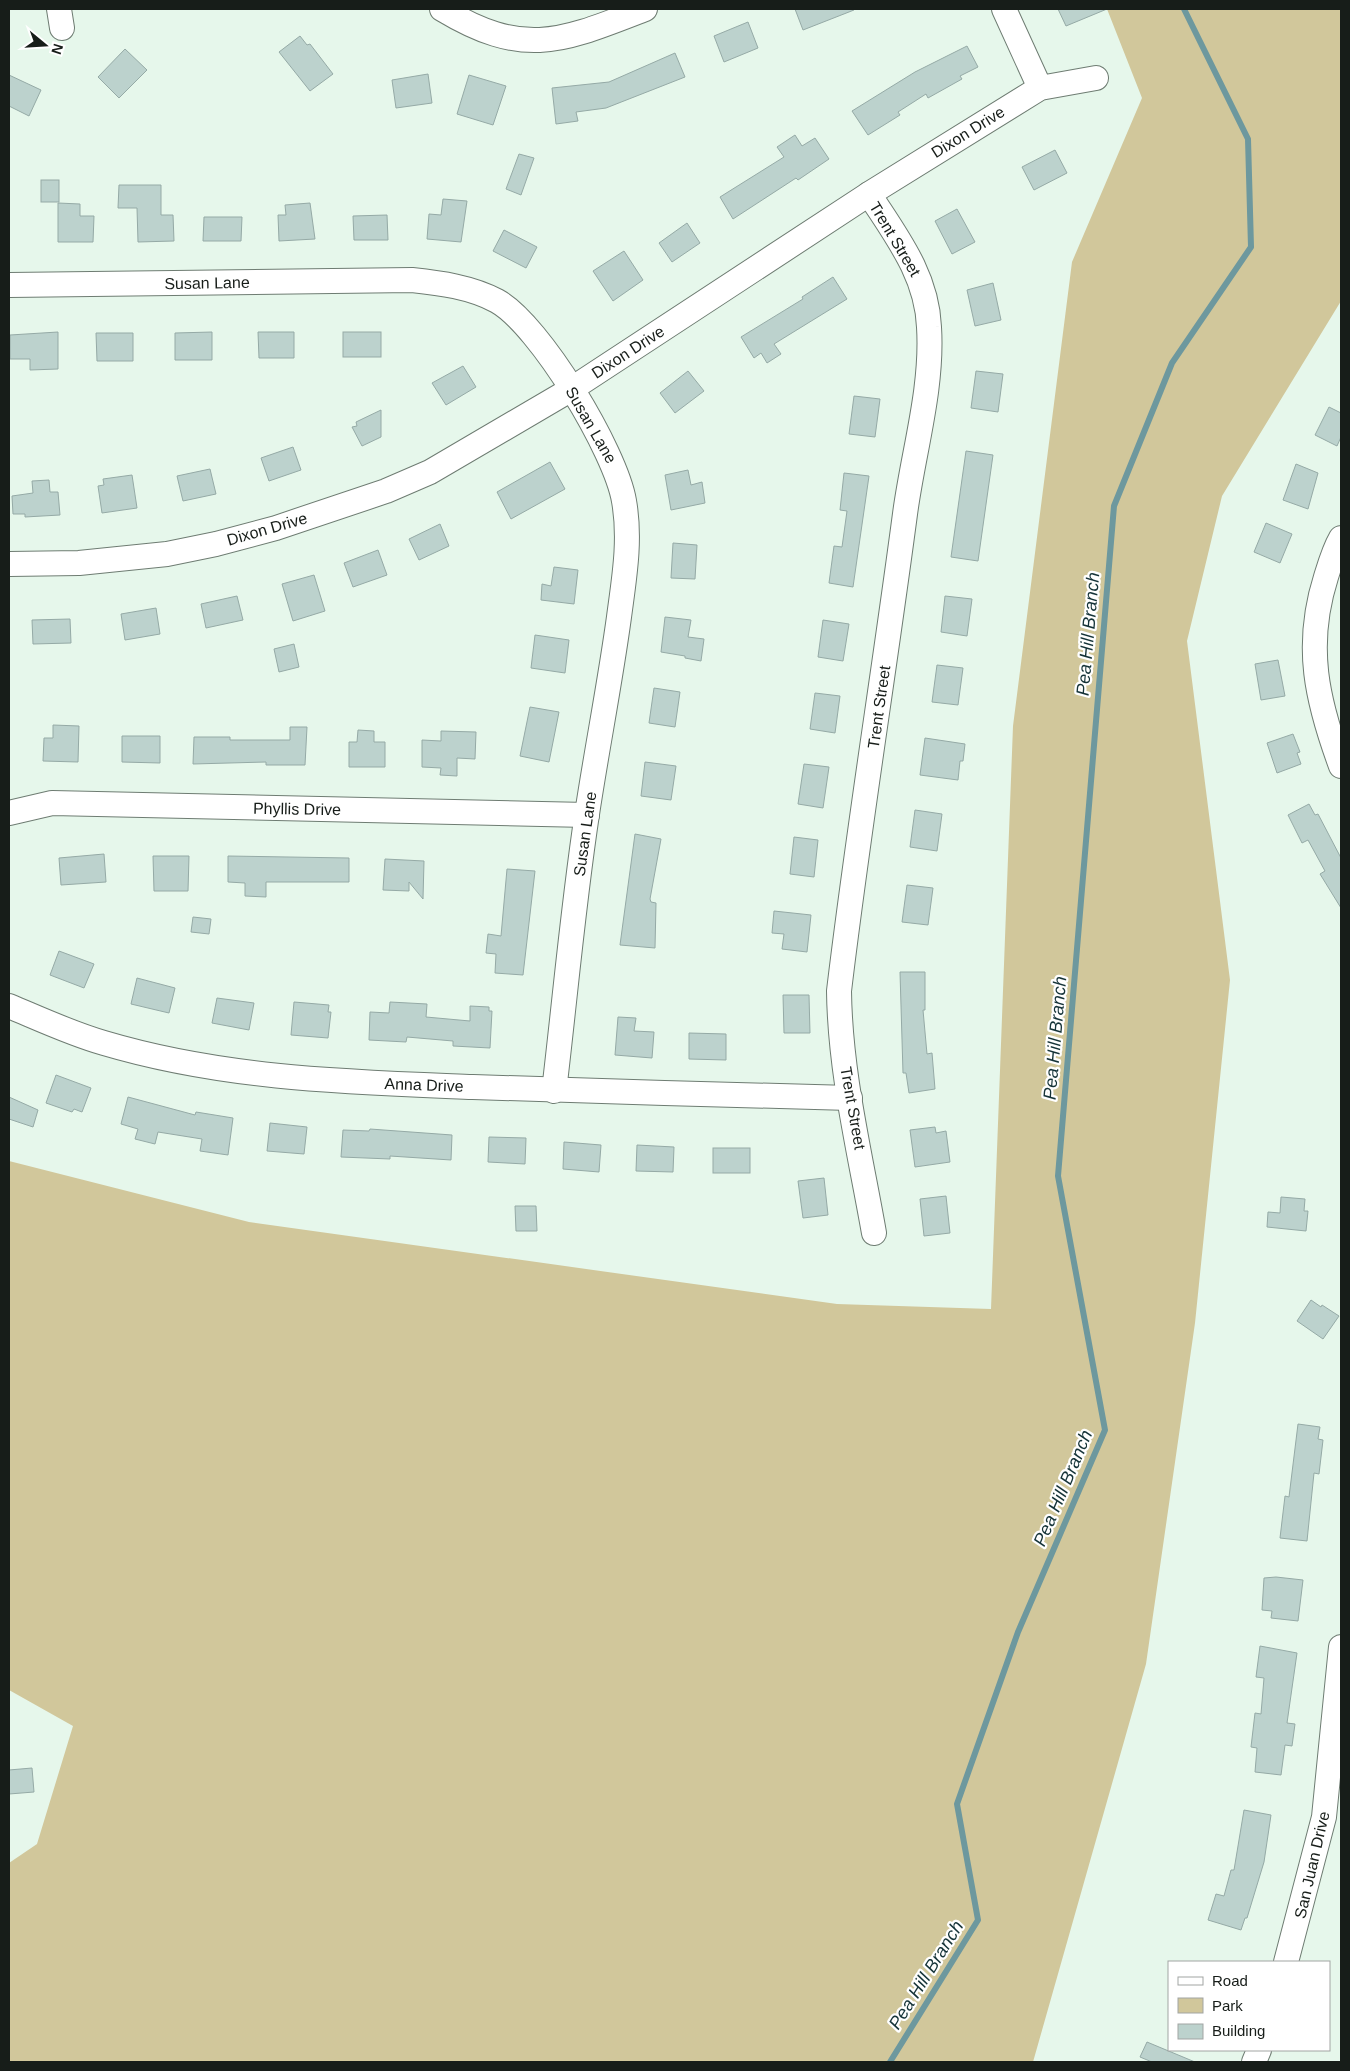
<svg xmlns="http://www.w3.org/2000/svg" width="1350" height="2071" viewBox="0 0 1350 2071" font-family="Helvetica,sans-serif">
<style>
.green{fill:#d1c79b}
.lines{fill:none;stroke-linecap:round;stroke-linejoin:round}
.stream{stroke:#6d989e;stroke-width:6}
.building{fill:#bcd2cd;stroke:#95aaa6}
.street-casing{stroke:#6e7c72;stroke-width:26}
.street{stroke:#fff;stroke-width:24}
.labels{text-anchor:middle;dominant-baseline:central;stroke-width:4.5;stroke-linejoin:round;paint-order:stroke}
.street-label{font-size:16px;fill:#171d19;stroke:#fff}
.water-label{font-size:18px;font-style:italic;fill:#153338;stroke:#fff}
</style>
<rect width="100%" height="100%" fill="#e6f7eb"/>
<path class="green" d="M 1107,9 L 1341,9 L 1341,301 L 1222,496 L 1187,641 L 1230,980 L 1195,1323 L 1146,1664 L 1033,2062 L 9,2062 L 9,1863 L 37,1844 L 73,1726 L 9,1690 L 9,1161 L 249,1222 L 837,1304 L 991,1309 L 1013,726 L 1072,262 L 1142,98 Z"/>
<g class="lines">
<path class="stream" d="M 890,2062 L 978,1920 L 957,1804 L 1018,1632 L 1105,1430 L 1058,1176 L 1114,506 L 1172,363 L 1251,247 L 1248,139 L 1184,9"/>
</g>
<g class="building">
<path d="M 795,9 L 853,9 L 854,10 L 803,30 Z"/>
<path d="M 1058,9 L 1107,9 L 1066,26 Z"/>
<path d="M 748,22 L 758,48 L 724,62 L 714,36 Z"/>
<path d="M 300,36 L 307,45 L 310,44 L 333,74 L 310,91 L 279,52 Z"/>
<path d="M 967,46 L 978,67 L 960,76 L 962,79 L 928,98 L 926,94 L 898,112 L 900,115 L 868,135 L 852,111 L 915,72 Z"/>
<path d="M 125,49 L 147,70 L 119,98 L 98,77 Z"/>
<path d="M 675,53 L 685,77 L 606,108 L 576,112 L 578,121 L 556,124 L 552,88 L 609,82 Z"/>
<path d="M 428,74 L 432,103 L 396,108 L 392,80 Z"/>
<path d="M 9,75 L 41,90 L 29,116 L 9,106 Z"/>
<path d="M 469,75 L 506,86 L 493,125 L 457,114 Z"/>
<path d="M 795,135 L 802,146 L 815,138 L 829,159 L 798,180 L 796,178 L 733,219 L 720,197 L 784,157 L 777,147 Z"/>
<path d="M 1055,150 L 1067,173 L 1034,190 L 1022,167 Z"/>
<path d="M 519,154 L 534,158 L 521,195 L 506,189 Z"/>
<rect x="41" y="180" width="18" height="22"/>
<path d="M 119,185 L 161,185 L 161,215 L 173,215 L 174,241 L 138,242 L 137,208 L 118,208 Z"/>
<path d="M 443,199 L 467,201 L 461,242 L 427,239 L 429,214 L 441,215 Z"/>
<path d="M 58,203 L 80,204 L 80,216 L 94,216 L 93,242 L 58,242 Z"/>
<path d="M 310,203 L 315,239 L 279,241 L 278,215 L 286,215 L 285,205 Z"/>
<path d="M 957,209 L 975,242 L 952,254 L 935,221 Z"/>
<path d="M 387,215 L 388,240 L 354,240 L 353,216 Z"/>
<path d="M 204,217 L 242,217 L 241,241 L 203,241 Z"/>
<path d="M 687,223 L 700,243 L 672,262 L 659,243 Z"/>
<path d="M 504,230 L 537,247 L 526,268 L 493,251 Z"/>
<path d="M 624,251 L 643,280 L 613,301 L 593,271 Z"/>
<path d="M 833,277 L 847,299 L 774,344 L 781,354 L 767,363 L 761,353 L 754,358 L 741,337 L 803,299 L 802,297 Z"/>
<path d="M 993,283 L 1001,320 L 975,326 L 967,290 Z"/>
<path d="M 58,332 L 58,369 L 30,370 L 30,359 L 10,359 L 10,335 Z"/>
<path d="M 212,332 L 212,360 L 175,360 L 175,333 Z"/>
<path d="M 258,332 L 294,332 L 294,358 L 259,358 Z"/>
<rect x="343" y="332" width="38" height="25"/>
<path d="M 96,333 L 133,333 L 133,361 L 97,361 Z"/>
<path d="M 463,366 L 476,387 L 446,405 L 432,383 Z"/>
<path d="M 688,371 L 704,391 L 675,413 L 660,393 Z"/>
<path d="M 976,371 L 1003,374 L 998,412 L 971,408 Z"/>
<path d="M 854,396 L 880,399 L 875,437 L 849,434 Z"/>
<path d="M 1329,407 L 1341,413 L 1341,437 L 1337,446 L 1315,435 Z"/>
<path d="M 381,410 L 381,437 L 362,446 L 352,427 L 357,426 L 356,422 Z"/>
<path d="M 293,447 L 301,470 L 269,481 L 261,458 Z"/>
<path d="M 966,451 L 993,455 L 978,561 L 951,557 Z"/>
<path d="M 550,462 L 565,489 L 511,519 L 497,492 Z"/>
<path d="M 1296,464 L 1318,473 L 1308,509 L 1283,500 Z"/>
<path d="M 210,469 L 216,494 L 183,501 L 177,476 Z"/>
<path d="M 688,470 L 691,485 L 702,482 L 705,503 L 671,510 L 665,475 Z"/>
<path d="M 844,473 L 869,476 L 853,587 L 829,583 L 834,546 L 842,547 L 847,511 L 840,510 Z"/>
<path d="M 132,475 L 137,508 L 102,513 L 98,486 L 104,485 L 103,479 Z"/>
<path d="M 49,480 L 50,492 L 58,492 L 60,515 L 25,517 L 25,514 L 13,514 L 12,496 L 33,493 L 32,481 Z"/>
<path d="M 1266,523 L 1292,534 L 1280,563 L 1254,552 Z"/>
<path d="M 440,524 L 449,546 L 419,560 L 409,539 Z"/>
<path d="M 673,543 L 697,545 L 695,579 L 671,578 Z"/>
<path d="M 378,550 L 387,575 L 353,587 L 344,563 Z"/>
<path d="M 554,567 L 578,570 L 574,604 L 541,600 L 542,584 L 551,586 Z"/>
<path d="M 314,575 L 325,611 L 293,621 L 282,584 Z"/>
<path d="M 237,596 L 243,620 L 206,628 L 201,604 Z"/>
<path d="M 945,596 L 972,599 L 967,636 L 941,632 Z"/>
<path d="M 156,608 L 160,634 L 125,640 L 121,614 Z"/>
<path d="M 665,617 L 691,620 L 688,637 L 704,639 L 701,661 L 685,658 L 685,656 L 661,652 Z"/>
<path d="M 70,619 L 71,643 L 33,644 L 32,620 Z"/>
<path d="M 823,620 L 849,624 L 843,661 L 818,657 Z"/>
<path d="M 535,635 L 569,640 L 565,673 L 531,668 Z"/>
<path d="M 294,644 L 299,667 L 279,672 L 274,649 Z"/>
<path d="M 1278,660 L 1285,696 L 1261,700 L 1255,664 Z"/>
<path d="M 937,665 L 963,668 L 958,705 L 932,702 Z"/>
<path d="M 654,688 L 680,692 L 675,727 L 649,723 Z"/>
<path d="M 815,693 L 840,696 L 835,733 L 810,729 Z"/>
<path d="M 530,707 L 559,712 L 549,762 L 520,756 Z"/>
<path d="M 53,725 L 79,726 L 78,762 L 43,761 L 44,738 L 53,738 Z"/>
<path d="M 290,727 L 307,727 L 305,765 L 266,765 L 266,762 L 193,764 L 194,737 L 230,737 L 230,740 L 290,740 Z"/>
<path d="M 358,730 L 374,731 L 374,742 L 385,742 L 385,767 L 349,767 L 349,742 L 357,742 Z"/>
<path d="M 441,731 L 476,732 L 475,759 L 457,758 L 457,776 L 440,775 L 441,768 L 422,767 L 422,740 L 441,741 Z"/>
<path d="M 1293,734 L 1300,752 L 1297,753 L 1301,764 L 1277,773 L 1267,743 Z"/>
<path d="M 122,736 L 160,736 L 160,763 L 122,762 Z"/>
<path d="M 925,738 L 965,744 L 963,761 L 960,761 L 958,780 L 920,775 Z"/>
<path d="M 645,762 L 676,766 L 671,800 L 641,796 Z"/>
<path d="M 804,764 L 829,767 L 823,808 L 798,804 Z"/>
<path d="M 1309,804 L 1315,815 L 1318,814 L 1341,858 L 1341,908 L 1320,874 L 1325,871 L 1308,840 L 1302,843 L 1288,815 Z"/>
<path d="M 915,810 L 942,814 L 937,851 L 910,847 Z"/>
<path d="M 635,834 L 661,839 L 650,899 L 651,902 L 656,903 L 655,948 L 620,945 Z"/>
<path d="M 794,837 L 818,840 L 814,877 L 790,874 Z"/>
<path d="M 104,854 L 106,882 L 61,885 L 59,858 Z"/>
<path d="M 153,856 L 189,856 L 188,891 L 154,891 Z"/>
<path d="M 228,856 L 349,858 L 349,882 L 266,882 L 266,897 L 245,896 L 245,883 L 228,882 Z"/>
<path d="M 385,859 L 424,861 L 423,899 L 409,882 L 409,891 L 383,890 Z"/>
<path d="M 507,869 L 535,871 L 523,975 L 495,973 L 496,954 L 486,953 L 488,934 L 501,936 Z"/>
<path d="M 907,885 L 933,888 L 928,925 L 902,922 Z"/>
<path d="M 774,911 L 811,915 L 807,952 L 782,949 L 784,934 L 772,933 Z"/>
<path d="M 193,917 L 211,919 L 209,934 L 191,932 Z"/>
<path d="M 59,951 L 94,964 L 84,988 L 50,975 Z"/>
<path d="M 900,972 L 925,972 L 925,1010 L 923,1010 L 927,1054 L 932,1053 L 935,1089 L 909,1093 L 906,1073 L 903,1073 Z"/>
<path d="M 137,978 L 175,988 L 169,1013 L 131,1004 Z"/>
<path d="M 783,995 L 809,995 L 810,1033 L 784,1033 Z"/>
<path d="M 217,998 L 254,1003 L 249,1030 L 212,1023 Z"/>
<path d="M 294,1002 L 329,1005 L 328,1012 L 331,1012 L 328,1038 L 291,1035 Z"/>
<path d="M 390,1002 L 427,1004 L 426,1017 L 470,1021 L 470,1006 L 489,1007 L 489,1011 L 492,1011 L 490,1048 L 453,1046 L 453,1041 L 407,1037 L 406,1042 L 369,1040 L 370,1012 L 389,1013 Z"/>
<path d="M 618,1017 L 636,1018 L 634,1031 L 654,1032 L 652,1058 L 615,1055 Z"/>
<path d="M 689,1033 L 726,1034 L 726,1060 L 689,1059 Z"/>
<path d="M 56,1075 L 91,1088 L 82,1112 L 74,1109 L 72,1112 L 46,1103 Z"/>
<path d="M 9,1097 L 38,1110 L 33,1127 L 9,1119 Z"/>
<path d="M 128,1097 L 195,1115 L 196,1112 L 233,1118 L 228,1155 L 200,1151 L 202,1139 L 158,1132 L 155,1144 L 135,1139 L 138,1129 L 121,1124 Z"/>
<path d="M 270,1123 L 307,1127 L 304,1154 L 267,1151 Z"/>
<path d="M 935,1127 L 936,1133 L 946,1131 L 950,1162 L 915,1167 L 910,1130 Z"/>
<path d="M 370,1129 L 452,1135 L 451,1160 L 390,1156 L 390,1159 L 341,1157 L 343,1130 L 369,1131 Z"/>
<path d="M 489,1137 L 526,1138 L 525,1164 L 488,1162 Z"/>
<path d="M 564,1142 L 601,1145 L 599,1172 L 563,1169 Z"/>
<path d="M 637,1145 L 674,1147 L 673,1172 L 636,1171 Z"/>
<rect x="713" y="1148" width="37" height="25"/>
<path d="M 824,1178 L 828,1215 L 803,1218 L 798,1181 Z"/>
<path d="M 946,1196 L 950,1233 L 924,1236 L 920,1199 Z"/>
<path d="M 1281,1197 L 1305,1199 L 1304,1211 L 1308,1211 L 1306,1231 L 1267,1227 L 1268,1212 L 1280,1213 Z"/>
<path d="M 515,1206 L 536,1206 L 537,1231 L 516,1231 Z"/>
<path d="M 1311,1300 L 1321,1307 L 1322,1305 L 1339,1316 L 1323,1339 L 1297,1321 Z"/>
<path d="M 1298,1424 L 1320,1427 L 1318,1439 L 1323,1440 L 1319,1474 L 1314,1473 L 1307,1541 L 1280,1538 L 1285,1496 L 1289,1497 Z"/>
<path d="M 1276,1577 L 1303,1580 L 1298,1621 L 1271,1618 L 1272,1611 L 1262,1610 L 1264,1578 Z"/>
<path d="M 1260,1646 L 1297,1653 L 1287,1723 L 1295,1724 L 1292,1746 L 1285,1745 L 1281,1775 L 1255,1772 L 1257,1748 L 1251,1747 L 1255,1713 L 1261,1714 L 1264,1678 L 1256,1677 Z"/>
<path d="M 32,1768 L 34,1792 L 9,1794 L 9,1770 Z"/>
<path d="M 1244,1810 L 1271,1815 L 1264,1862 L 1247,1918 L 1245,1918 L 1241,1930 L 1208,1920 L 1216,1894 L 1224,1896 L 1231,1870 L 1234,1870 Z"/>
<path d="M 1147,2042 L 1195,2062 L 1152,2062 L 1140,2057 Z"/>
</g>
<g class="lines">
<g class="street-casing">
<g id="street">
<path d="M 59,9 L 62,28"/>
<path d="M 442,9 C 525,59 562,41 645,9"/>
<path d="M 1004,9 L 1040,88"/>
<path d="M 869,194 C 896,236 927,275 929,327 C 933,389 913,453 905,514 C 884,673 858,832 839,991 C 840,1073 860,1153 874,1233"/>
<path d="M 9,285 L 412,280 C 440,283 471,287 497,301 C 540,325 616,452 624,501 C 631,540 624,579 619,617 C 610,683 597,748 587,814 C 573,906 565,999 554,1091"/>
<path d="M 1341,538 C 1334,550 1330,564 1326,577 C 1304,646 1317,701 1341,766"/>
<path d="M 9,564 L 79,563 L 167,554 L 216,544 L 276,528 L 386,491 L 430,472 L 570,390 L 869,194 L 1040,88 L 1096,78"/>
<path d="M 9,813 L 52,803 L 587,815"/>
<path d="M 9,1006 C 40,1019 72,1034 104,1043 C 225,1079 349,1082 473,1087 C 599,1091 724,1095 850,1098"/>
<path d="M 1286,1962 L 1324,1817 L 1341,1647"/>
<path d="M 1254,2062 L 1259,2050"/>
</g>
</g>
<use href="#street" class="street"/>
</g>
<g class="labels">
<g class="street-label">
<text transform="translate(968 132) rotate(-32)">Dixon Drive</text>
<text transform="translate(895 239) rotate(59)">Trent Street</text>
<text transform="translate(207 283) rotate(-1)">Susan Lane</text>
<text transform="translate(628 352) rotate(-33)">Dixon Drive</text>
<text transform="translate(591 425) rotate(60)">Susan Lane</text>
<text transform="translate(267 529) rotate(-16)">Dixon Drive</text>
<text transform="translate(879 707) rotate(-82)">Trent Street</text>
<text transform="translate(297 809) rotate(1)">Phyllis Drive</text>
<text transform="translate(585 834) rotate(-82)">Susan Lane</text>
<text transform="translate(424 1085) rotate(2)">Anna Drive</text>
<text transform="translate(853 1108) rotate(80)">Trent Street</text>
<text transform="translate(1312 1865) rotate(-77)">San Juan Drive</text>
</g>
<g class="water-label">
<text transform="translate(1088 634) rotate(-85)">Pea Hill Branch</text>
<text transform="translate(1055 1038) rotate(-85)">Pea Hill Branch</text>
<text transform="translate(1063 1488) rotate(-67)">Pea Hill Branch</text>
<text transform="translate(926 1975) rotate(-58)">Pea Hill Branch</text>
</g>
</g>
<rect width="1350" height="2071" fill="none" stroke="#171d19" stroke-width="20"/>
<rect x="1168" y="1961" width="162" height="90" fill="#ffffff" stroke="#a2a5a3"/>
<rect x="1178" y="1977" width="25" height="8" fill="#ffffff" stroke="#a2a5a3"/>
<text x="1212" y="1986" font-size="15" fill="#171d19">Road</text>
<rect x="1178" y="1998" width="25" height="15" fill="#d1c79b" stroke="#a2a5a3"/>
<text x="1212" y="2011" font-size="15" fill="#171d19">Park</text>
<rect x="1178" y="2024" width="25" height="15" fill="#bcd2cd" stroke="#a2a5a3"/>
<text x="1212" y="2036" font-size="15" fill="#171d19">Building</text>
<g transform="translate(45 45) rotate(108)" stroke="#ffffff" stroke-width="4" paint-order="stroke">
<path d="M0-4L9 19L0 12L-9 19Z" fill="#171d19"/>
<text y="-8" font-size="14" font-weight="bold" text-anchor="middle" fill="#171d19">N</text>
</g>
</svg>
